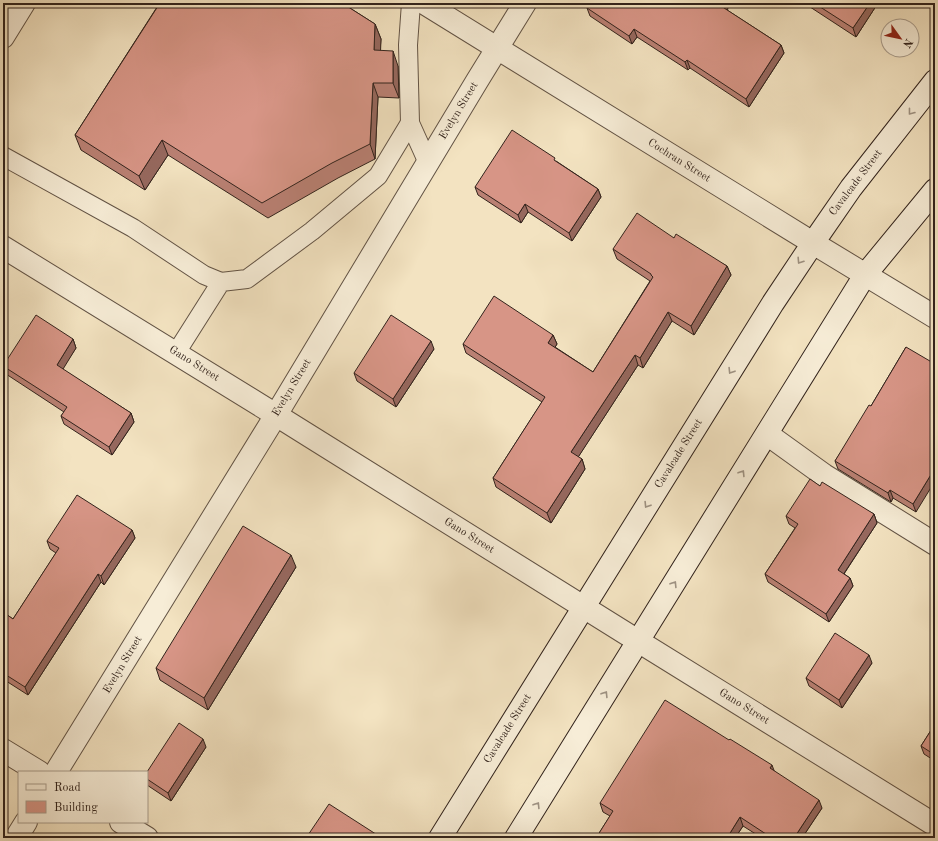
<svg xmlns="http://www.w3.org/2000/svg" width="938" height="841" viewBox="0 0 938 841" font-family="'Old Standard TT',serif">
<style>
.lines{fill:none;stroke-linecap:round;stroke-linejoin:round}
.service-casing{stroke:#625345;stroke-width:20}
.minor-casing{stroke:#625345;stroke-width:24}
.secondary-casing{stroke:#32231c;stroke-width:24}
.service{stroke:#f7edd7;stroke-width:18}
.minor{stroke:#f7edd7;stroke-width:22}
.secondary{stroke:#f7edd7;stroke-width:22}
.wall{fill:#b98073;stroke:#32231c}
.shaded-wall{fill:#96685e;stroke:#32231c}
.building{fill:#d79586;stroke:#32231c}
.oneway{stroke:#9e9283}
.labels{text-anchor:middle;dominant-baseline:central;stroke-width:4;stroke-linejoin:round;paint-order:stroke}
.street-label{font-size:11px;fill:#32231c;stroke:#f7edd7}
</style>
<rect width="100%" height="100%" fill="#f3e3c1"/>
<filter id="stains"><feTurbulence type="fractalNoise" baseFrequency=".005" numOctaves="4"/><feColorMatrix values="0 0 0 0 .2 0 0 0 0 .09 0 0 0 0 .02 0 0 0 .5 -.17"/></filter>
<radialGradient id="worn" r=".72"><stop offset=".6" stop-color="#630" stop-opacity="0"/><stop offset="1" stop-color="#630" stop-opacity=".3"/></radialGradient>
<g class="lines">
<g class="service-casing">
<g id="service">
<path d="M 411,3 L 408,45 L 410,123 L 428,163"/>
<path d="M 3,156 L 133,228 L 204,275 L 221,282"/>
<path d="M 176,353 L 221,282 L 247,279 L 312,231 L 378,176 L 410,123"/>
</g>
</g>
<g class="minor-casing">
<g id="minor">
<path d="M 424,3 L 813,243 L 935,317"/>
<path d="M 3,37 L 24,3"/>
<path d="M 3,247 L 276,415 L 316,440 L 638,641 L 935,825"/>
<path d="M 767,434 L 824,475 L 935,544"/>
<path d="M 3,750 L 39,772"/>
<path d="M 56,772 L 276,415 L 477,81 L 525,3"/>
<path d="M 121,822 L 147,838"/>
<path d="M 16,838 L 26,822"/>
</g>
</g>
<g class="secondary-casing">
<g id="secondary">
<path d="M 440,838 L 773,303 L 813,243 L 851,188 L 935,81"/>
<path d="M 516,838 L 865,275 L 935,190"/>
</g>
</g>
<use href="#service" class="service"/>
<use href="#minor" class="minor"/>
<use href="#secondary" class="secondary"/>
</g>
<g class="wall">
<path d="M 151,3 L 342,3 L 375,24 L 381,39 L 380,51 L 398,66 L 399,98 L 378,97 L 375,159 L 338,178 L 268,218 L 168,155 L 145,190 L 81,150 L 75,135 L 157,7 Z"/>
<path d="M 804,3 L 878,3 L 856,37 Z"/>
<path d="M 587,8 L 728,9 L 727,10 L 781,45 L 784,53 L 749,107 L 690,68 L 688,70 L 637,37 L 632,44 L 590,16 Z"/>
<path d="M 556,161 L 598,189 L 601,197 L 572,241 L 528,212 L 521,223 L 478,195 L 475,187 Z"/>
<path d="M 674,238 L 727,266 L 731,275 L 694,335 L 672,321 L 643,368 L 638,365 L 578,457 L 582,459 L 585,469 L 551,523 L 496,487 L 493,478 L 542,402 L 466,353 L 463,344 L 553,335 L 557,344 L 555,347 L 593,372 L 650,281 L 617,259 L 613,249 Z"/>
<path d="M 73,339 L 76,348 L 62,369 L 131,413 L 134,422 L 112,455 L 64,424 L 61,416 L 64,412 L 6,374 L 3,366 Z"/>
<path d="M 906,347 L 916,512 L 893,498 L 891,502 L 838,469 L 835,461 L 871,406 Z"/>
<path d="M 434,349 L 396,407 L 357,381 L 354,373 Z"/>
<path d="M 820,486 L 874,514 L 877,523 L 844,574 L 850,578 L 853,586 L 829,622 L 768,582 L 765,574 L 795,528 L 789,524 L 786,516 Z"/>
<path d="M 132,530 L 135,538 L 104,585 L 101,582 L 28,695 L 3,679 L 3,612 L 13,619 L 56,553 L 50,549 L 47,541 Z"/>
<path d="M 296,567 L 208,710 L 160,680 L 156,668 Z"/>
<path d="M 872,663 L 842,708 L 809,686 L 806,678 Z"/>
<path d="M 935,663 L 935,678 L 934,678 L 931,669 Z"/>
<path d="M 935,724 L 935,761 L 924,754 L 921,746 Z"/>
<path d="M 206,747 L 171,801 L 147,785 L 147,772 Z"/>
<path d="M 774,771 L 822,808 L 802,838 L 762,838 L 743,826 L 735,838 L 596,838 L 610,816 L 603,812 L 600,803 Z"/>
</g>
<g class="shaded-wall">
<path d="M 724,3 L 726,3 L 728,9 L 724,15 L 721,6 Z"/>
<path d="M 870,3 L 878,3 L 856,37 L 853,28 Z"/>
<path d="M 375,24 L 381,39 L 380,65 L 374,50 Z"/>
<path d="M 634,29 L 637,37 L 632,44 L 629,36 Z"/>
<path d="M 781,45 L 784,53 L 749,107 L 746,99 Z"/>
<path d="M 393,51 L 398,66 L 399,98 L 393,83 Z"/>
<path d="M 687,60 L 690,68 L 688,70 L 685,62 Z"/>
<path d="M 373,83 L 378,97 L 375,159 L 370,144 Z"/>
<path d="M 162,140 L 168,155 L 145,190 L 139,176 Z"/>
<path d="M 598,189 L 601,197 L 572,241 L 569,233 Z"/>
<path d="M 525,204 L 528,212 L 521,223 L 518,215 Z"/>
<path d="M 727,266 L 731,275 L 694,335 L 691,326 Z"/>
<path d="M 668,312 L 672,321 L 643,368 L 640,358 Z"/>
<path d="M 553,335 L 557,344 L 552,352 L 548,343 Z"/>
<path d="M 73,339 L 76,348 L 60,374 L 57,365 Z"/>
<path d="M 431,341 L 434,349 L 396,407 L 393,399 Z"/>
<path d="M 635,355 L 638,365 L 575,462 L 571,452 Z"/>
<path d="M 131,413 L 134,422 L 112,455 L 109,447 Z"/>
<path d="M 582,459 L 585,469 L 551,523 L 547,513 Z"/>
<path d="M 935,468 L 935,481 L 916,512 L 913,504 Z"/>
<path d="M 890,490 L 893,498 L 891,502 L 888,493 Z"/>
<path d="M 874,514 L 877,523 L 841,578 L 838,570 Z"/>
<path d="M 132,530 L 135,538 L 104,585 L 101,576 Z"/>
<path d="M 291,555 L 296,567 L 208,710 L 204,698 Z"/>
<path d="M 98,574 L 101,582 L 28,695 L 25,687 Z"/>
<path d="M 850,578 L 853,586 L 829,622 L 826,614 Z"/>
<path d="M 869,655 L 872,663 L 842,708 L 839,700 Z"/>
<path d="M 203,739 L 206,747 L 171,801 L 168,793 Z"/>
<path d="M 772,765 L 775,773 L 770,768 Z"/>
<path d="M 819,800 L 822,808 L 802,838 L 794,838 Z"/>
<path d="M 740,817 L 743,826 L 735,838 L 727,838 Z"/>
</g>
<g class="building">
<path d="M 160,3 L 342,3 L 375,24 L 374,50 L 393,51 L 393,83 L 373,83 L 370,144 L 332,163 L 262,203 L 162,140 L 139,176 L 75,135 Z"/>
<path d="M 590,3 L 724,3 L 721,6 L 781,45 L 746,99 L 687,60 L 685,62 L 634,29 L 629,36 L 587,8 Z"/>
<path d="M 814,3 L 870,3 L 853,28 Z"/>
<path d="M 512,130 L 555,158 L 554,160 L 598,189 L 569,233 L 525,204 L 518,215 L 475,187 Z"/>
<path d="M 637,213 L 674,238 L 676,234 L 727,266 L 691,326 L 668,312 L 640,358 L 635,355 L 571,452 L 582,459 L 547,513 L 493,478 L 545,397 L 463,344 L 494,296 L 553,335 L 548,343 L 593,372 L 653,277 L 651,275 L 651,274 L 613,249 Z"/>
<path d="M 36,315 L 73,339 L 57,365 L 131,413 L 109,447 L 61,416 L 67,407 L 3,366 Z"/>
<path d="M 391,315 L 431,341 L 393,399 L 354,373 Z"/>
<path d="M 906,347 L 935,364 L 935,468 L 913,504 L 890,490 L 888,493 L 835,461 L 869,405 L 871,406 Z"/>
<path d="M 810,479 L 820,486 L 822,482 L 874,514 L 838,570 L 850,578 L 826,614 L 765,574 L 798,524 L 786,516 Z"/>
<path d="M 77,495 L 132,530 L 101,576 L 98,574 L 25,687 L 3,673 L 3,612 L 13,619 L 59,548 L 47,541 Z"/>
<path d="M 243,526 L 291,555 L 204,698 L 156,668 Z"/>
<path d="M 835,633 L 869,655 L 839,700 L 806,678 Z"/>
<path d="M 935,663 L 935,672 L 931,669 Z"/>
<path d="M 665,700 L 729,740 L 730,739 L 772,765 L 770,768 L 819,800 L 794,838 L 772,838 L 740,817 L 727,838 L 652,838 L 651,837 L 650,838 L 596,838 L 613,811 L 600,803 Z"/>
<path d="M 179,723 L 203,739 L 168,793 L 147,779 L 147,772 Z"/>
<path d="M 935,724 L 935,755 L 921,746 Z"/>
<path d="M 329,804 L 382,838 L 306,838 Z"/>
</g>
<defs><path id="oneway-chevron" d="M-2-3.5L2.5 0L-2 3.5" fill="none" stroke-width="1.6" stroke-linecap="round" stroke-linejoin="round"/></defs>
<g class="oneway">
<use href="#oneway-chevron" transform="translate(911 112) rotate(128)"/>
<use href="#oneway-chevron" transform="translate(800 261) rotate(123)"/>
<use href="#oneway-chevron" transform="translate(731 371) rotate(122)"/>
<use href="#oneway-chevron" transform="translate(742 473) rotate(-58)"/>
<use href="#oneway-chevron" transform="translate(647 505) rotate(122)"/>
<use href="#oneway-chevron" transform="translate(674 584) rotate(-58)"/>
<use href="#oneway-chevron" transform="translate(605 694) rotate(-58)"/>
<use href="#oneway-chevron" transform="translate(537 805) rotate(-58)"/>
</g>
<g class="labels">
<g class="street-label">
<text transform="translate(459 111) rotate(-59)">Evelyn Street</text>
<text transform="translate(679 161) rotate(32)">Cochran Street</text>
<text transform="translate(856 183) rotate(-53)">Cavalcade Street</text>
<text transform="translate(194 364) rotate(32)">Gano Street</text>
<text transform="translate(292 388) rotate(-59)">Evelyn Street</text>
<text transform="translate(679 454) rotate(-58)">Cavalcade Street</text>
<text transform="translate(469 536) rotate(32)">Gano Street</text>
<text transform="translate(123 665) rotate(-59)">Evelyn Street</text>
<text transform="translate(744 707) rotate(32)">Gano Street</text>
<text transform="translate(508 729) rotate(-58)">Cavalcade Street</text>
</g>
</g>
<rect width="938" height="841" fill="none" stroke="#f3e3c1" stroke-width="16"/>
<rect x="4" y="4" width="930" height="833" fill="none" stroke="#32231c" stroke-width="2"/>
<rect x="8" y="8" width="922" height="825" fill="none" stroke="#32231c"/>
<rect x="18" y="771" width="130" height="52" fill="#f7edd7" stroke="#a89c8c"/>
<rect x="26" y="784" width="20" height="6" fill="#f7edd7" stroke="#a89c8c"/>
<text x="54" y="791" font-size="12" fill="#32231c">Road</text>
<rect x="26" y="801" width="20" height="12" fill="#d79586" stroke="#a89c8c"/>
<text x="54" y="811" font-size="12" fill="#32231c">Building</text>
<g transform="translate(900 38) rotate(123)"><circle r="19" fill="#f7edd7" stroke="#a89c8c"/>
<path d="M0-3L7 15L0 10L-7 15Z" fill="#8f2418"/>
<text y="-6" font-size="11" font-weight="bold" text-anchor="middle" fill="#32231c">N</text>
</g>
<rect width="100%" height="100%" filter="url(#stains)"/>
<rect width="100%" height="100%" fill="url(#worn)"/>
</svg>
